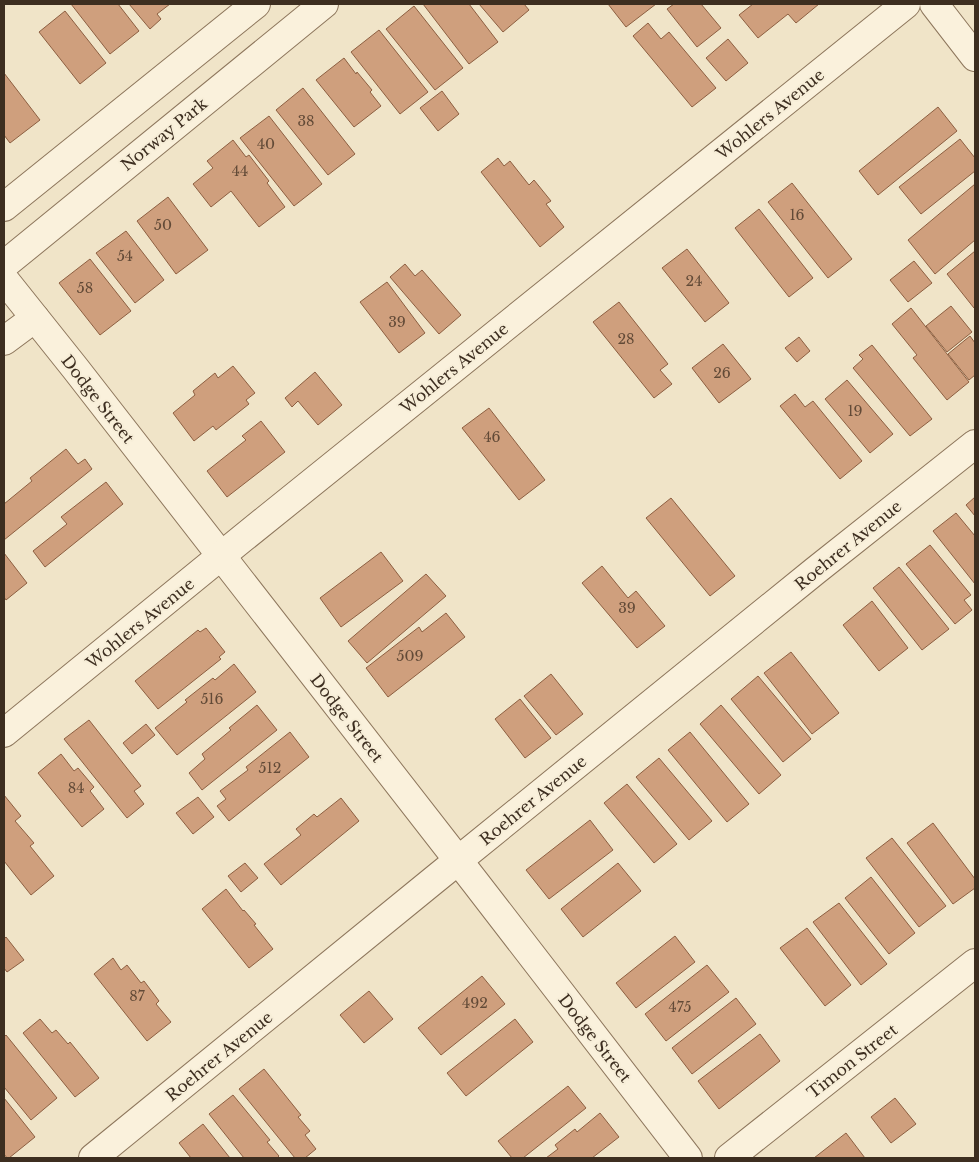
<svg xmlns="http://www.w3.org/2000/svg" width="979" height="1162" viewBox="0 0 979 1162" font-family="'Libre Baskerville',serif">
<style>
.building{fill:#cf9f7d;stroke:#8d5f41}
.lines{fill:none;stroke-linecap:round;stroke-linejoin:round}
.minor-casing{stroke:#8d765c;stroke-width:30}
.minor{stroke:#faf1dc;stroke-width:28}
.labels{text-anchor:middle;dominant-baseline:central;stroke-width:4;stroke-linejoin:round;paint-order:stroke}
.number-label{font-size:14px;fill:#624a37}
.street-label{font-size:16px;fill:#3d2e20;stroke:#f7eed8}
</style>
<rect width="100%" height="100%" fill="#f0e4c8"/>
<g class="building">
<path d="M 71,4 L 118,4 L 139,31 L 110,54 Z"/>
<path d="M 129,4 L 170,4 L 157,14 L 161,19 L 150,29 Z"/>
<path d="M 423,4 L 469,4 L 498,42 L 469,64 Z"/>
<path d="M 479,4 L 524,4 L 529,10 L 503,32 Z"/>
<path d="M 608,4 L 656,4 L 626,27 Z"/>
<path d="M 674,4 L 701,4 L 721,28 L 697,47 L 667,9 Z"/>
<path d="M 753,4 L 819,4 L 796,23 L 788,14 L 758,38 L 739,15 Z"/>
<path d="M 414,6 L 463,68 L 435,90 L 386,29 Z"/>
<path d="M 65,11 L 106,63 L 80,84 L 39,32 Z"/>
<path d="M 648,23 L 661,39 L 669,32 L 716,88 L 692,107 L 633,36 Z"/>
<path d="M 379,30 L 428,92 L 400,114 L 351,52 Z"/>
<path d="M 728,39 L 748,63 L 726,81 L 706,58 Z"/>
<path d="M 344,58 L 356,74 L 357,72 L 372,90 L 370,92 L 381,106 L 354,127 L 316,80 Z"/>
<path d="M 4,73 L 40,120 L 10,143 L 4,135 Z"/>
<path d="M 303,88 L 355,154 L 328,175 L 276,110 Z"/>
<path d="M 442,91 L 459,114 L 438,131 L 420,108 Z"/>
<path d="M 938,107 L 957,131 L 878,195 L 859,171 Z"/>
<path d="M 269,116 L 322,184 L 294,206 L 240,138 Z"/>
<path d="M 960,139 L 975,158 L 975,171 L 921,214 L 899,187 Z"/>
<path d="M 233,140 L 246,157 L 249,155 L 269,181 L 267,183 L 285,207 L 259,227 L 231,191 L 211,207 L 193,184 L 213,168 L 207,161 Z"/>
<path d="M 498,158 L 504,166 L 510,161 L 529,185 L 534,180 L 551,201 L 546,204 L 564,227 L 540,247 L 481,172 Z"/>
<path d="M 792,183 L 852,259 L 828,278 L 768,202 Z"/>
<path d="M 975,184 L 975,240 L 935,274 L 908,240 Z"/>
<path d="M 168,197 L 208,250 L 176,274 L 137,221 Z"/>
<path d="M 759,209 L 813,278 L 789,297 L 735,228 Z"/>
<path d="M 126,231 L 164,280 L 135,303 L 96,253 Z"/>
<path d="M 687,249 L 729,303 L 705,322 L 662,268 Z"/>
<path d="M 975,251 L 975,307 L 974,308 L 947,274 Z"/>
<path d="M 90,259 L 131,311 L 100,335 L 59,283 Z"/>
<path d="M 914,261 L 932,283 L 908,302 L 890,280 Z"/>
<path d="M 405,264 L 415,276 L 422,270 L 461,315 L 439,334 L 390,277 Z"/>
<path d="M 387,282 L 425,333 L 399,353 L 360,302 Z"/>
<path d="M 619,302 L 668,364 L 660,370 L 672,384 L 654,398 L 593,322 Z"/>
<path d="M 951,306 L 972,332 L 947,352 L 926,326 Z"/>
<path d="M 911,308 L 969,382 L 947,400 L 913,358 L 917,355 L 892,324 Z"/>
<path d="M 970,336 L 975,343 L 975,375 L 969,380 L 948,354 Z"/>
<path d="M 799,337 L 810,351 L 797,362 L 785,348 Z"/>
<path d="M 723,344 L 751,379 L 719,403 L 692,368 Z"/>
<path d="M 872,345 L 932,419 L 910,436 L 853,368 L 863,359 L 859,355 Z"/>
<path d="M 233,366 L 255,393 L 246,400 L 249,404 L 216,430 L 213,426 L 194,441 L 173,413 L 195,395 L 193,391 L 215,373 L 218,378 Z"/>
<path d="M 315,372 L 342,405 L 318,425 L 298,401 L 292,407 L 285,398 Z"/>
<path d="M 847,380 L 893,434 L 870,453 L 825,399 Z"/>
<path d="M 795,394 L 805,407 L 813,401 L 862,461 L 840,479 L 780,406 Z"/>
<path d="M 489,408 L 545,480 L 519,500 L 462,428 Z"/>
<path d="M 261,421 L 285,452 L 227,497 L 207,471 L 246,440 L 242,436 Z"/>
<path d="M 66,449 L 78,464 L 85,459 L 92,469 L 4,540 L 4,504 L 32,481 L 30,478 Z"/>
<path d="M 106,482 L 123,504 L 45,567 L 33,551 L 67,524 L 61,517 Z"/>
<path d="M 975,497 L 975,516 L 966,505 Z"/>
<path d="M 671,498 L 735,576 L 710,596 L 646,518 Z"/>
<path d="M 956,513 L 975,536 L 975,584 L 933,531 Z"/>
<path d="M 930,545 L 971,595 L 964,600 L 972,610 L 955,624 L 906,564 Z"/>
<path d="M 381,552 L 403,581 L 341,627 L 320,598 Z"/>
<path d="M 4,553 L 27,583 L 6,600 L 4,597 Z"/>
<path d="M 602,566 L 628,598 L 636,591 L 665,626 L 637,648 L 582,583 Z"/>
<path d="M 899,567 L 949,629 L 922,650 L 873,588 Z"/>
<path d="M 426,574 L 446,596 L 367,663 L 348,641 Z"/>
<path d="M 872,601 L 908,648 L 879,671 L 843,625 Z"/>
<path d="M 446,613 L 465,637 L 388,697 L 366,668 L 419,627 L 422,632 Z"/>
<path d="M 206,628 L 225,652 L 219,657 L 221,659 L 158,709 L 135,681 L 198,630 L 200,632 Z"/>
<path d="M 791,652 L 839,713 L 812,734 L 764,673 Z"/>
<path d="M 234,664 L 256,692 L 177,755 L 155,728 L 187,702 L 185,700 L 213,678 L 215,680 Z"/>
<path d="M 551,674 L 583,714 L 556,735 L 524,696 Z"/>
<path d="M 758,676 L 811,739 L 783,762 L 731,699 Z"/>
<path d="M 520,699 L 551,738 L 525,758 L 495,719 Z"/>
<path d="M 257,705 L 277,730 L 202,790 L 189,773 L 205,759 L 202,754 L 231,730 L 229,728 Z"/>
<path d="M 721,705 L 781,775 L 759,794 L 700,724 Z"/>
<path d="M 89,720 L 141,786 L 134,791 L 144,804 L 127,818 L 64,739 Z"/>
<path d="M 146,724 L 155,735 L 132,754 L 123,743 Z"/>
<path d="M 290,732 L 309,757 L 229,821 L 217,806 L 226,799 L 220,791 L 248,770 L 246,767 Z"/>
<path d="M 690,732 L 749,804 L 727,822 L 668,750 Z"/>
<path d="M 61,754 L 74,771 L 78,768 L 94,787 L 90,791 L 104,809 L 82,827 L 38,773 Z"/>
<path d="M 659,758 L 712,821 L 689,840 L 636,777 Z"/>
<path d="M 627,784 L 677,844 L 654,863 L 604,803 Z"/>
<path d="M 4,795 L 21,816 L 15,821 L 34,843 L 30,846 L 54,876 L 31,895 L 4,861 Z"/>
<path d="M 198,797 L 214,817 L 193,834 L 176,813 Z"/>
<path d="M 341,798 L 359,821 L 281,885 L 264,864 L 301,835 L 296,829 L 314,814 L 317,817 Z"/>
<path d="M 590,820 L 613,850 L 549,899 L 526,870 Z"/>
<path d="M 933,823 L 975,879 L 975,888 L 953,904 L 907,843 Z"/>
<path d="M 892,838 L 946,906 L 919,927 L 866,858 Z"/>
<path d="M 245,863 L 258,878 L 241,892 L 228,876 Z"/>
<path d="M 618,863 L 641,891 L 583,937 L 561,909 Z"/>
<path d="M 871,877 L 915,933 L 889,954 L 845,898 Z"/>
<path d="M 226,889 L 243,911 L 244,910 L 256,924 L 254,925 L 273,949 L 249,968 L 202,909 Z"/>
<path d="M 839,903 L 887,964 L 861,985 L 813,922 Z"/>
<path d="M 807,928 L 851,985 L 825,1006 L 780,948 Z"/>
<path d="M 675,936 L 695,962 L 636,1008 L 616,983 Z"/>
<path d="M 6,937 L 24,960 L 7,972 L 4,968 L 4,939 Z"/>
<path d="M 113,958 L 121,970 L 127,965 L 141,983 L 144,981 L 159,1001 L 156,1004 L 171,1022 L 147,1041 L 94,974 Z"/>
<path d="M 707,965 L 729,992 L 666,1041 L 645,1014 Z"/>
<path d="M 482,976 L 505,1004 L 441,1055 L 418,1028 Z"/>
<path d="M 369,991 L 393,1019 L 364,1043 L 340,1015 Z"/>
<path d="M 736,998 L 756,1024 L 692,1074 L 672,1048 Z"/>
<path d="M 40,1019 L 52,1033 L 56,1030 L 68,1044 L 70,1042 L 99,1078 L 75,1097 L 23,1033 Z"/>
<path d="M 515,1019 L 533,1042 L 466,1096 L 447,1073 Z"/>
<path d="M 760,1034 L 780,1061 L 719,1109 L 698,1081 Z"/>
<path d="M 6,1035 L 57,1098 L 31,1120 L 4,1087 L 4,1037 Z"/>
<path d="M 264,1069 L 301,1115 L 298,1117 L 310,1131 L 305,1135 L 316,1149 L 305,1158 L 295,1158 L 239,1089 Z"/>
<path d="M 568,1086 L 586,1108 L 523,1158 L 512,1158 L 498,1141 Z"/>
<path d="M 233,1095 L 270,1140 L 267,1142 L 279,1156 L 277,1158 L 244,1158 L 209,1114 Z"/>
<path d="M 4,1098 L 35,1137 L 9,1158 L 7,1158 L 4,1154 Z"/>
<path d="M 895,1098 L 916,1124 L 891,1143 L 871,1117 Z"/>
<path d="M 600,1113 L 619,1137 L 592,1158 L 546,1158 L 558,1149 L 555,1145 L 575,1129 L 577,1132 Z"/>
<path d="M 203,1124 L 230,1158 L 191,1158 L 179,1143 Z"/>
<path d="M 846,1133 L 865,1158 L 814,1158 Z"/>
</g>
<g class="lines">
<g class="minor-casing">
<g id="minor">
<path d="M 934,4 L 975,57"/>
<path d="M 4,207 L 256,4"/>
<path d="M 4,265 L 324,4"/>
<path d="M 4,279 L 75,368 L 475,882 L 688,1158"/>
<path d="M 4,341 L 35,318"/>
<path d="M 4,733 L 243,538 L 906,4"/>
<path d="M 93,1158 L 434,880 L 815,571 L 975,444"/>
<path d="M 729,1158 L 975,963"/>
</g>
</g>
<use href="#minor" class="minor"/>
</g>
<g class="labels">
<g class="number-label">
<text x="306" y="121">38</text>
<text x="266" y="144">40</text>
<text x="240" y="171">44</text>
<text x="797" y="215">16</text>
<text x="163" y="225">50</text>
<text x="125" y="256">54</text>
<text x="694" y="281">24</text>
<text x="85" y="288">58</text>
<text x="397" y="322">39</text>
<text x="626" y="339">28</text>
<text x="722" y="373">26</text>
<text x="855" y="411">19</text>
<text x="492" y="437">46</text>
<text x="627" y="608">39</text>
<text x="410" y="656">509</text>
<text x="212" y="699">516</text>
<text x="270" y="768">512</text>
<text x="76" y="788">84</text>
<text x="137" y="996">87</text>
<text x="475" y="1003">492</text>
<text x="680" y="1007">475</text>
</g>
<g class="street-label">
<text transform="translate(770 114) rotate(-39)">Wohlers Avenue</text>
<text transform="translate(164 134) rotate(-39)">Norway Park</text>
<text transform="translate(454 368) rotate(-39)">Wohlers Avenue</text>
<text transform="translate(98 399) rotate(52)">Dodge Street</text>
<text transform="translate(848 545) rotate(-39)">Roehrer Avenue</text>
<text transform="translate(140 623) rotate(-39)">Wohlers Avenue</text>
<text transform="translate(347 718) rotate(52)">Dodge Street</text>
<text transform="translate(533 800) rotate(-39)">Roehrer Avenue</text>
<text transform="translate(595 1038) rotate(52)">Dodge Street</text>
<text transform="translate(219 1056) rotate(-39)">Roehrer Avenue</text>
<text transform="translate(852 1061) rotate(-38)">Timon Street</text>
</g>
</g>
<rect width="979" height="1162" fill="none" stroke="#3d2e20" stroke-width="10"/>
</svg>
